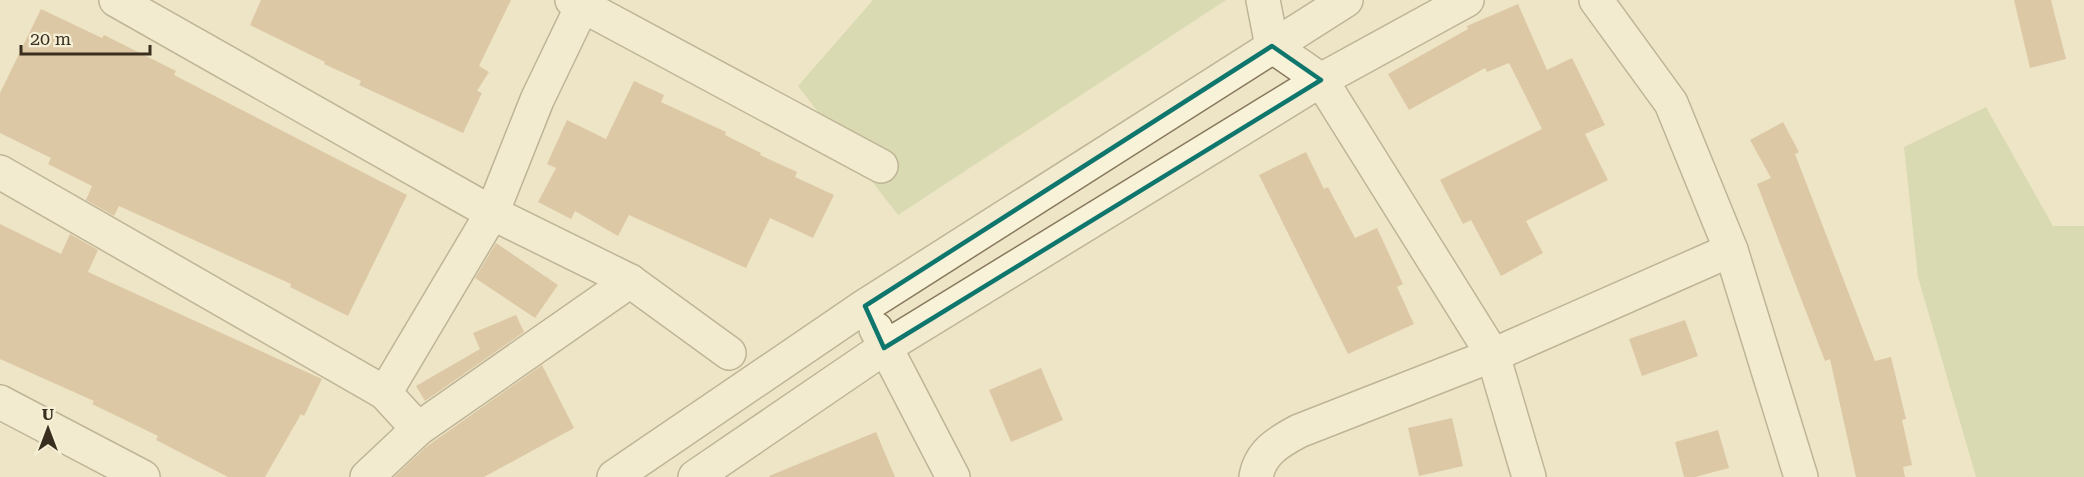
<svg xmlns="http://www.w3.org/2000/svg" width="2084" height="477" viewBox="0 0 2084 477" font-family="'Roboto Serif',serif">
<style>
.green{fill:#c1cb9a}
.building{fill:#cba47d}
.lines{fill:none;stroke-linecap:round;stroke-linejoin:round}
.minor-casing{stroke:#88785c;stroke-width:36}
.minor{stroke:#f8f2d9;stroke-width:33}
.marked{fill:none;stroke:#0f766e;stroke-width:4.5;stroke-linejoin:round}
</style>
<rect width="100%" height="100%" fill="#ede5c6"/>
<g class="green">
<path d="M 873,0 L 1226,0 L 898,215 L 798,86 Z"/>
<path d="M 1986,107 L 2053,226 L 2084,226 L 2084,477 L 1976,477 L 1918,277 L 1904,147 Z"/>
</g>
<g class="building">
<path d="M 261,0 L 511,0 L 479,66 L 489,72 L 477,91 L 482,93 L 463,133 L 359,85 L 361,81 L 324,64 L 325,62 L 250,25 Z"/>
<path d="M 2014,0 L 2051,0 L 2066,59 L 2030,68 Z"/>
<path d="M 1518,4 L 1547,70 L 1572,58 L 1605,125 L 1585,134 L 1608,180 L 1526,221 L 1543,253 L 1501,276 L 1471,220 L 1463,224 L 1440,180 L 1542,129 L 1509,63 L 1487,72 L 1485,68 L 1409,110 L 1388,74 L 1468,29 L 1467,26 Z"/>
<path d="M 41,9 L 102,38 L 104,35 L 176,71 L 174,75 L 407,195 L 348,316 L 290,287 L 291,284 L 119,206 L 114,216 L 86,200 L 92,186 L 48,164 L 51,158 L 0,133 L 0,93 Z"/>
<path d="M 634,81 L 664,95 L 661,102 L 726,132 L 725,135 L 761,153 L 760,155 L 797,172 L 795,177 L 834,195 L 813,238 L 770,218 L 746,268 L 629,215 L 618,236 L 575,211 L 571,219 L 538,202 L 556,168 L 547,164 L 567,120 L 606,139 Z"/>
<path d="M 1783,122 L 1799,152 L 1795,154 L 1875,361 L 1891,357 L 1906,419 L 1902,420 L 1912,465 L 1903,467 L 1905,477 L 1856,477 L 1830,359 L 1825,361 L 1757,184 L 1771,178 L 1750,140 Z"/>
<path d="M 1306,152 L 1324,189 L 1328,187 L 1355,238 L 1377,228 L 1403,284 L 1397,287 L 1414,324 L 1348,354 L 1259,175 Z"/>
<path d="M 0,224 L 61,254 L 70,234 L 98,250 L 88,272 L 322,379 L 304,416 L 301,414 L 265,477 L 228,477 L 156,440 L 158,436 L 92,404 L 94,401 L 0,359 Z"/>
<path d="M 496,243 L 558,285 L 535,318 L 475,278 Z"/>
<path d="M 516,315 L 524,332 L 425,401 L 416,386 L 480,349 L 473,333 Z"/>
<path d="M 1685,320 L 1698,356 L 1642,376 L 1629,339 Z"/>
<path d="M 542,365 L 574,428 L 484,477 L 394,477 L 426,447 Z"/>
<path d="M 1041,368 L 1063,420 L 1011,442 L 989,390 Z"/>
<path d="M 1452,418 L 1463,466 L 1419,476 L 1408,428 Z"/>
<path d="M 1718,430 L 1729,468 L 1695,477 L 1684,477 L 1675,442 Z"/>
<path d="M 876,432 L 895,477 L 770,477 L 769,476 Z"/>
</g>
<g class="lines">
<g class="minor-casing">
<g id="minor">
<path d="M 116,0 L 492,213 L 630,281 L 729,353"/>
<path d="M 572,0 L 881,166"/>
<path d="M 1263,0 L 1272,46 L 1321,80 L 1493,355 L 1529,477"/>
<path d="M 1596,0 L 1671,103 L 1731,250"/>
<path d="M 0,172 L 385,393"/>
<path d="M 876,329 L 953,477"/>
<path d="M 0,402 L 143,477"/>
<path d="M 418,429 L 630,281"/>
<path d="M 367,477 L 418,429 L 385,393 L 492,213 L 537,100 L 585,0"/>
<path d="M 614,477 L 865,306 L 1346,0"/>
<path d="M 695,477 L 884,348 L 1321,80 L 1467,0"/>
<path d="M 1256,477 C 1260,453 1278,442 1299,431 L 1493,355 L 1731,250 L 1801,477"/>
</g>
</g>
<use href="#minor" class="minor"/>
</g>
<path d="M0 0H2084V477H0ZM 1272,46 L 1321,80 L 884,348 L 865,306 Z" fill="#ede5c6" fill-opacity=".55" fill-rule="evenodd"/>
<path class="marked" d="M 1272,46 L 1321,80 L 884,348 L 865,306 Z"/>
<g transform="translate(48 429)" stroke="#f5efd5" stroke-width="4.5" paint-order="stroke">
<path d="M0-4.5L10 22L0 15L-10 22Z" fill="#392e1f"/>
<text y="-9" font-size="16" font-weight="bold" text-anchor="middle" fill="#392e1f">U</text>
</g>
<path d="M21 45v9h129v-9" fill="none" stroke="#392e1f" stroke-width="3"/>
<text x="30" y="45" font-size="18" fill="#392e1f" stroke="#f5efd5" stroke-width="4.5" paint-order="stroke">20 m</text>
</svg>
